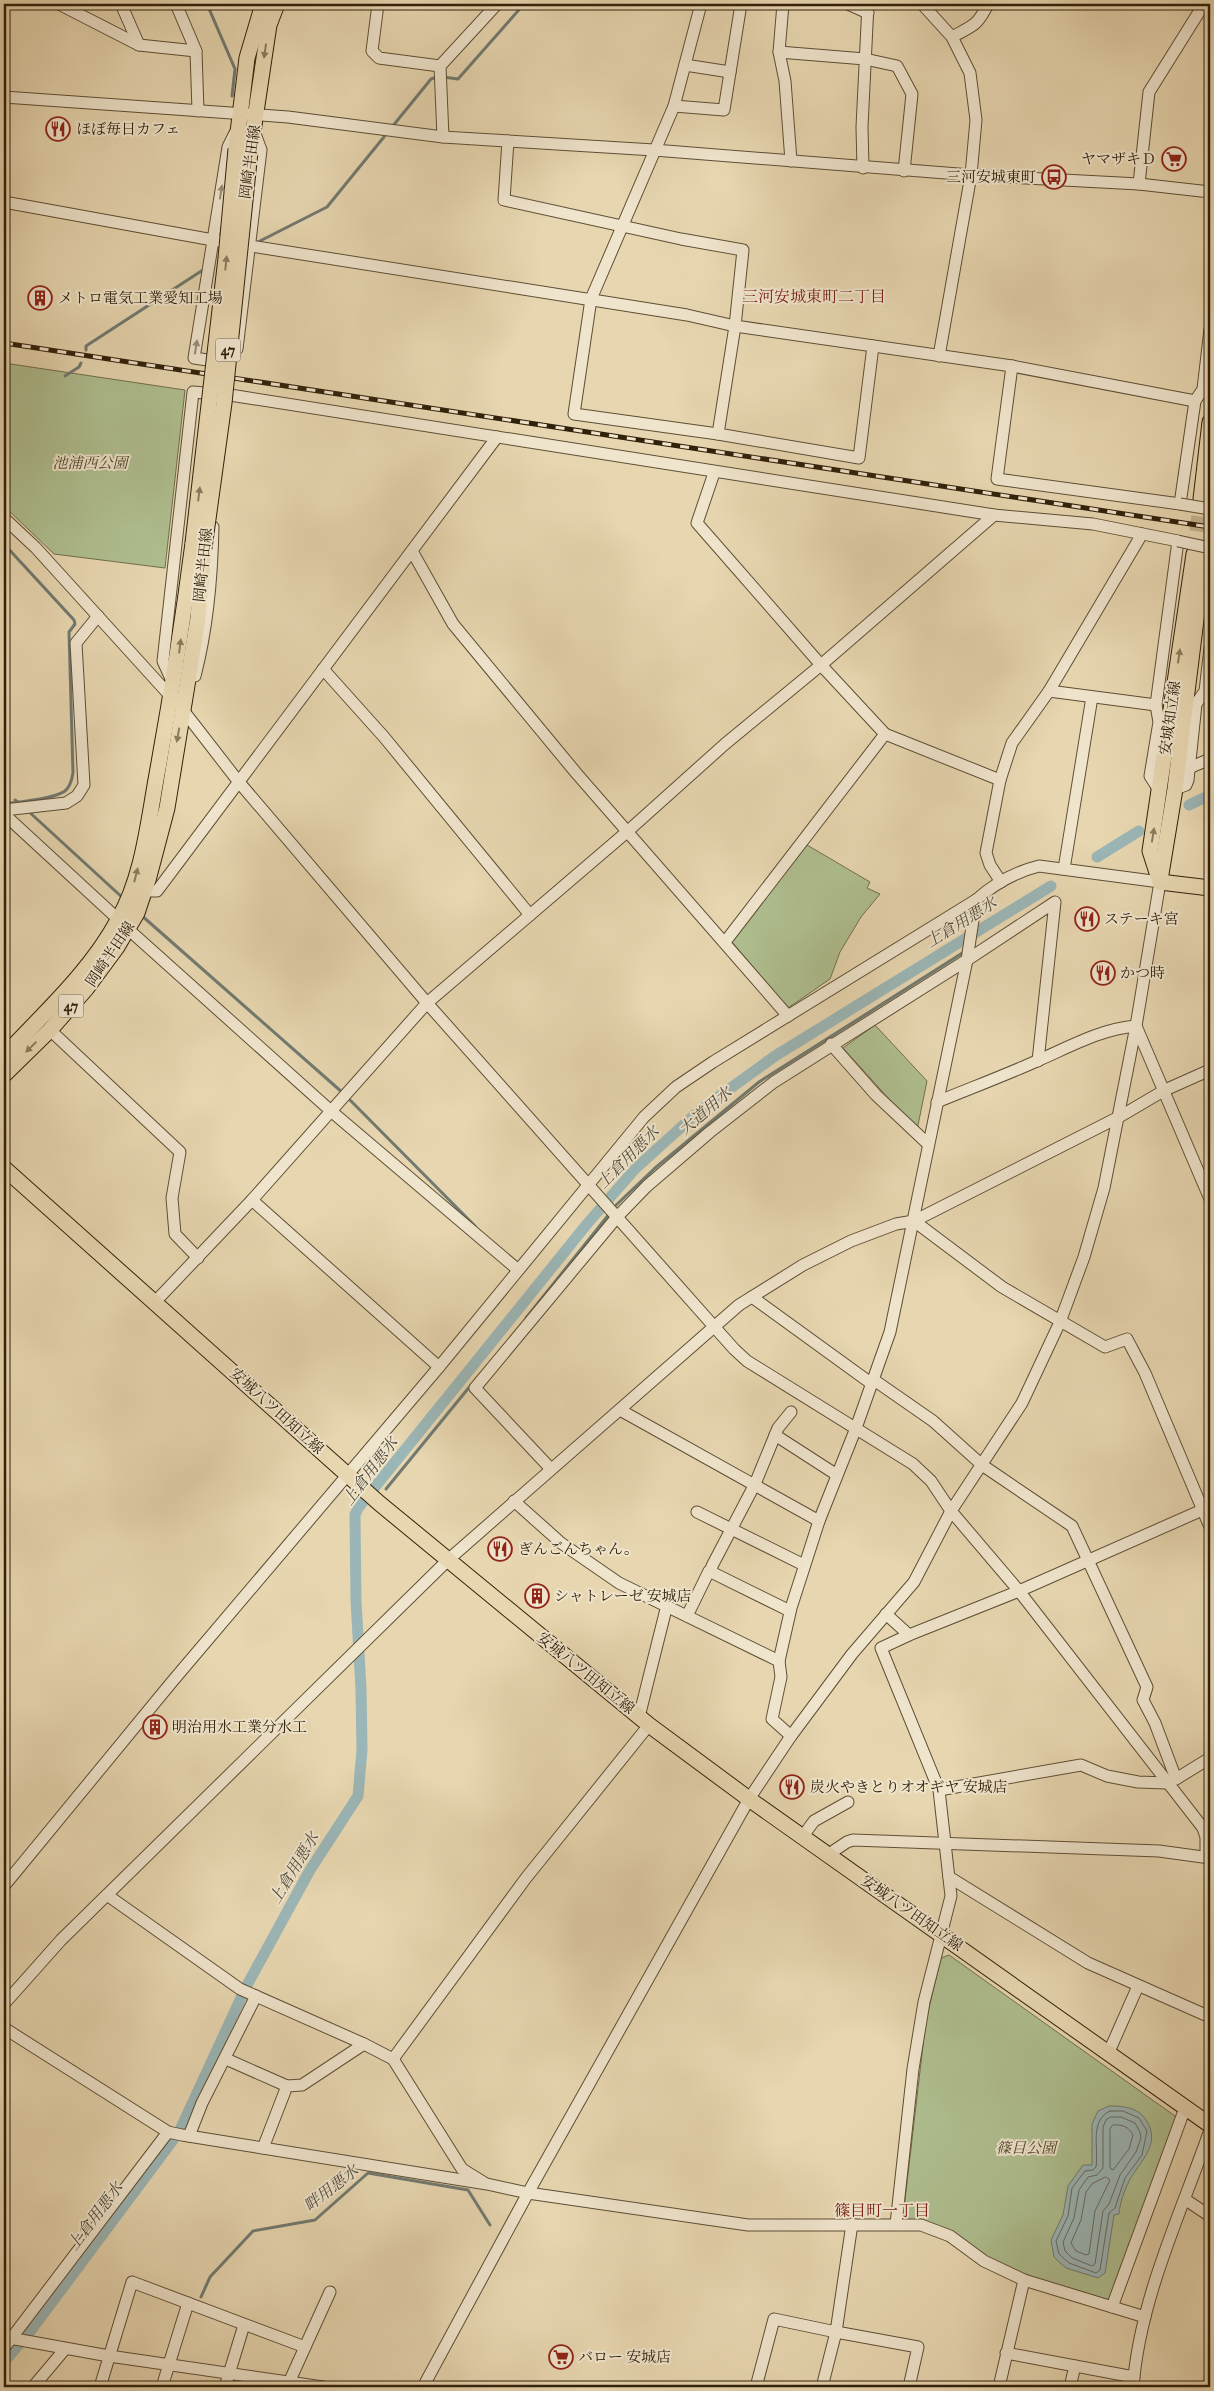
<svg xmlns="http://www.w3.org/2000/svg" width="1214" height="2391" viewBox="0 0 1214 2391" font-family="'IM FELL Great Primer','Noto Serif JP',serif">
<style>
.green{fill:#afbf90;stroke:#70704d}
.water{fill:#9bb6b6;stroke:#717a71}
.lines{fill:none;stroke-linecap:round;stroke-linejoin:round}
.shore{stroke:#666b60;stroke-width:1}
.stream{stroke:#717a71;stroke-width:3}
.canal{stroke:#9bb6b6;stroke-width:11}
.major-tunnel{stroke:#c3b28f;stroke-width:15;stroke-dasharray:15 8;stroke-linecap:butt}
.minor-casing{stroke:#5e4e34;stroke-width:13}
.major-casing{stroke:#31200a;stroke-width:17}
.minor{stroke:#efe4cc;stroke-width:11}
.major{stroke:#e7d6b0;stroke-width:15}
.rail-casing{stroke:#31200a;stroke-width:5}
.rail{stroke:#efe4cc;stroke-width:3;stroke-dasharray:9;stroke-linecap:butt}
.minor-bridge-casing{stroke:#5e4e34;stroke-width:13;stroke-linecap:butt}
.major-bridge-casing{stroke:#31200a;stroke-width:17;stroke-linecap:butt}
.minor-bridge{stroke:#efe4cc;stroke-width:11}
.major-bridge{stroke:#e7d6b0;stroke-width:15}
.oneway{fill:#8c7b5d}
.oneway2{fill:#9a8c75}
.labels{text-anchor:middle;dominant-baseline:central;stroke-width:4;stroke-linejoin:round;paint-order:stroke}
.shield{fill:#efe4cc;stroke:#6a5b44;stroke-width:1}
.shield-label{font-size:14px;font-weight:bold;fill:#31200a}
.poi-label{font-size:15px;fill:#31200a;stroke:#efe4cc;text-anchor:start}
.street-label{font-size:15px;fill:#31200a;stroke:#efe4cc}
.park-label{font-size:15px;font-style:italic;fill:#50482c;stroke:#efe4cc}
.neighbourhood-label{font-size:16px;fill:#7a1f14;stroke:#efe4cc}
.water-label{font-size:16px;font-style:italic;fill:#514d3e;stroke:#efe4cc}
</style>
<rect width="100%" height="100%" fill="#e7d6b0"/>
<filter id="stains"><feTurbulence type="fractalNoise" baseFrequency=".004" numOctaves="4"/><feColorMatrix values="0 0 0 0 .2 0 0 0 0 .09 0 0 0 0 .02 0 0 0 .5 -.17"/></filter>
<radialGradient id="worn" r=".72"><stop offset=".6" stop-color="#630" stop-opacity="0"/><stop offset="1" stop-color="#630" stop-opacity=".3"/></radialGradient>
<g class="green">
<path d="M 4,363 L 185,390 L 165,568 L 54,554 L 4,506 Z"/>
<path d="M 807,845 L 870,882 L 867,888 L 880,894 L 861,917 L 840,952 L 830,979 L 788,1008 L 732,942 Z"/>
<path d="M 875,1025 L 927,1081 L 917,1130 L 843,1048 Z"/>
<path d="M 949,1955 L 1175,2116 L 1177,2120 L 1112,2298 L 1106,2301 L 1022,2275 L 903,2217 L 926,2020 L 941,1958 Z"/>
</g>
<path class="water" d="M 1109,2106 C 1122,2106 1138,2107 1146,2120 C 1162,2144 1140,2161 1129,2181 C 1124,2192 1120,2202 1119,2214 L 1114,2215 L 1105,2273 L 1098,2278 L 1066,2268 L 1054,2257 L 1051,2240 L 1063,2215 L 1068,2186 L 1083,2165 L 1092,2165 L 1092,2124 L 1098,2111 Z"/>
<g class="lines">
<g class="shore">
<path d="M 1110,2111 L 1123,2111 L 1139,2118 L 1147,2131 L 1142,2155 L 1125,2178 L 1115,2208 L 1109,2213 L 1100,2270 L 1096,2273 L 1069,2263 L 1059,2254 L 1056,2241 L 1068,2216 L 1072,2188 L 1085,2171 L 1093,2170 L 1096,2167 C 1099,2147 1089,2121 1110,2111 Z"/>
<path d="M 1111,2117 L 1121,2117 L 1135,2123 L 1140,2132 L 1141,2138 L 1136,2152 L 1120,2175 L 1109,2204 L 1103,2211 L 1095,2264 L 1092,2266 L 1072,2258 L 1065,2251 L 1063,2242 L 1074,2218 L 1079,2190 L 1088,2177 L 1097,2175 L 1103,2168 L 1103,2127 L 1106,2120 Z"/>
<path d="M 1113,2125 C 1122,2124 1129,2127 1133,2135 L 1129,2149 L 1113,2170 L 1110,2168 L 1110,2129 Z"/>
<path d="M 1106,2177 L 1110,2180 L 1095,2211 L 1089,2254 L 1086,2255 L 1076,2251 L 1071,2243 L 1081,2220 L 1086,2192 L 1092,2184 Z"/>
</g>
<g class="stream">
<path d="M 207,4 L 235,69 L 232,96"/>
<path d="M 443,77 L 458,79 L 524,4"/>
<path d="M 392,127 L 431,79 L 437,77"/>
<path d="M 256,243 L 327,207 L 388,132"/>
<path d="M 86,350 L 86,346 L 206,268"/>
<path d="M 65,376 L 79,367 L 81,363"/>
<path d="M 4,544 L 74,620 L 75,624 L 69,632 L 73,773 C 72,779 70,787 65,791 C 54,799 19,802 4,804"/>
<path d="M 15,800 L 21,804"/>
<path d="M 27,810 L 124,899"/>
<path d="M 141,915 L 343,1093"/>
<path d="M 347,1097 L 475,1226"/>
<path d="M 613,1208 L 655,1168 L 759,1082 L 964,952"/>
<path d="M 526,1318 L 610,1213"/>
<path d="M 386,1489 L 471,1385"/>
<path d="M 201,2297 L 210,2277 L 253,2231 L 315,2220 L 368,2173 L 468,2190 L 490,2225"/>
</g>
<g class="canal">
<path d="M 1189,805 L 1210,795"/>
<path d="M 1097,857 L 1139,831"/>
<path d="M 4,2362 L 29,2333 L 179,2132 L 246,1987 L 310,1870 L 358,1796 L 362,1750 L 361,1689 L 356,1601 L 355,1515 L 358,1508 L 587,1224 L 635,1169 L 699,1111 L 775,1056 L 1051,886"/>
</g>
<g class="major-tunnel">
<path d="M 1194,554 L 1201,499"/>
<path d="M 1204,555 L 1210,515"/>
</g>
<g class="minor-casing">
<g id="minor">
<path d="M 59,4 L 139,45 L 196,51"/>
<path d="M 121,4 L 139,45"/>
<path d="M 176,4 L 196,51 L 198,111"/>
<path d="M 378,4 L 372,51 L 379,58 L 440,66"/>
<path d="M 701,4 L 674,106 L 591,299 L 574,414 L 718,434 L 859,458 L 873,346"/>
<path d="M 783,4 L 779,52 L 785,81 L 791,161"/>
<path d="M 848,4 L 868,13"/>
<path d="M 922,4 L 952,37 L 970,73 L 976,120 L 971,175 L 939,356"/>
<path d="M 952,37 C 974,25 977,26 988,4"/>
<path d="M 779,52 L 865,59 L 897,66 L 912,94 L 904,171"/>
<path d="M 685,65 L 730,72"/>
<path d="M 4,97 L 288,117 L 443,137 L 654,150 L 971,175 L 1139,184 L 1210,192"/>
<path d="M 674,106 L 724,110 L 741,4"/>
<path d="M 443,137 L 440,66 L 497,4"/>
<path d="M 508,141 L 504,200 L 681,239 L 743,250 L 735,326 L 718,434"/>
<path d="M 863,168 L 862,127 L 868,4"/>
<path d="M 1139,184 L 1149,92 L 1204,4"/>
<path d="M 4,202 L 213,240 L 687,315 L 735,326 L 1012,366 L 1195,401"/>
<path d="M 237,349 L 261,150 L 254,131"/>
<path d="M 221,362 L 194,358 L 228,147 L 235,133"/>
<path d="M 1012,366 L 997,479 L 1180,504 L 1195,401 L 1203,389 L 1210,329"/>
<path d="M 230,395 L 994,515 L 1093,524 L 1178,541 L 1156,705 L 1159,722 L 1150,776 L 1159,790"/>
<path d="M 714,473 L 697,523 L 821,665 L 885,734 L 1000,780"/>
<path d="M 4,518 L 36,548 L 183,710 L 238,781 L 427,1003 L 734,1349 L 747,1361 L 913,1464 L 931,1481 L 951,1511 L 1019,1591 L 1203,1828 L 1206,1837 L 1206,1857"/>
<path d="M 412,551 L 453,624 L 577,774 L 788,1016"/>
<path d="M 323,669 L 384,737 L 530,915"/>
<path d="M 195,676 C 208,626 212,578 213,527"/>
<path d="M 172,681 L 163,661 L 193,392 L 216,394"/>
<path d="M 1049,691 L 1156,705"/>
<path d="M 1189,768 L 1210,759"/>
<path d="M 1175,789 L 1186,785 L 1188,780 L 1196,704 L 1205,691 L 1210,648"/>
<path d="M 4,810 L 66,803 L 77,796 L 84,785 L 76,643 L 98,616"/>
<path d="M 4,814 L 119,920"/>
<path d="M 1064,869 L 1092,697"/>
<path d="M 1001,882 L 990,865 L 986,853 L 1000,780 L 1012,743 L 1049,691 L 1142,534"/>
<path d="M 145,891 L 157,891 L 497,437"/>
<path d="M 128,929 L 331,1111 L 517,1269"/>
<path d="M 725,942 L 885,734"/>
<path d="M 50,1030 L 180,1152 L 172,1198 L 175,1234 L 198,1258"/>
<path d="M 831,1044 L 876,1095 L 928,1144"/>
<path d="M 937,1102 C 971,1088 1006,1075 1039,1060 C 1071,1046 1101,1029 1136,1026 L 1210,1199"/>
<path d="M 252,1200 L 439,1367"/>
<path d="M 914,1221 L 1002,1287 L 1105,1347 L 1127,1339 L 1145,1373 L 1210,1527"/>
<path d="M 752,1297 L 872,1384"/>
<path d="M 155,1302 L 252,1200 L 427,1003 L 628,831 L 725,744 L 821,665 L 994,515"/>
<path d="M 874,1380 L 933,1421 L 982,1465 L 1072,1526 L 1147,1687 L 1143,1700 L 1155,1723 L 1176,1779 L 1210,1758"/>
<path d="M 620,1410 L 819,1521"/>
<path d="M 775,1435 L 837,1475"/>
<path d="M 551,1469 L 475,1388 L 617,1217 L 647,1186 L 710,1132 L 774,1082 L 967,960 L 1055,902 L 1038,1061"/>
<path d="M 514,1501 L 561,1543 L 619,1583 L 779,1661"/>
<path d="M 697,1512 L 804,1565"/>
<path d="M 711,1572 L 712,1566 L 755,1484 L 778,1428 L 791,1412"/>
<path d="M 886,1614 L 909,1635 L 1019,1591 L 1209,1507"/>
<path d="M 687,1616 L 709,1571 L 790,1611"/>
<path d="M 639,1717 L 667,1605"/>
<path d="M 791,1736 L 772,1719 L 781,1677 L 779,1661 L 791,1608 L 819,1521 L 856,1428 L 890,1332 L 967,960 L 976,900"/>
<path d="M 939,1790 L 1081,1765 L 1107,1776 L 1138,1782 L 1167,1783 L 1172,1781"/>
<path d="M 803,1836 L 814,1821 L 848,1802"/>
<path d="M 829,1854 L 847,1842 L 853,1840 L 1159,1851 L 1210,1858"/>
<path d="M 949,1877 L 1088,1963 L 1210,2017"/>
<path d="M 4,1886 L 171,1683 L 439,1367 L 644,1117 L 676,1087 L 713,1062 L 976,900 C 994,884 1015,872 1039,866 L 1160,882 L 1136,1026 L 1104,1188 L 1084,1257 L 1060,1322 L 1022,1403 L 951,1511 L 914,1582 L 852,1654 L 791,1736 L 749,1799 L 528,2193 L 423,2387"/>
<path d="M 107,1895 L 240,1989 L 364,2044 L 393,2059 L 462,2169 L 483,2182"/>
<path d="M 4,2004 L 61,1940 L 448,1560 L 739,1305 L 803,1265 L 851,1241 L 896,1224 L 914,1221 L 1119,1117 L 1165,1090 L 1210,1070"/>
<path d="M 4,2028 L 168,2132 L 182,2135 L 487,2184 L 528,2193 L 748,2225 L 921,2225 L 950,2236 L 984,2261 L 1024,2280 L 1145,2317"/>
<path d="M 1108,2054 L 1138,1986"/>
<path d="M 226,2059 L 287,2086"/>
<path d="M 393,2059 L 526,1878 L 649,1725"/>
<path d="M 189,2136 L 202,2103 L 256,1996"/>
<path d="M 263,2148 L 287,2086 L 302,2085 L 364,2044"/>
<path d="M 1186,2200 L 1210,2216"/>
<path d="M 896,2224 L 913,2069 L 924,2002 L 951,1896 L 939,1790 L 881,1648 L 909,1635"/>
<path d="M 1112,2307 L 1185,2108"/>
<path d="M 4,2337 L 109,2356 L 323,2387"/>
<path d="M 305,2347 L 330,2292"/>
<path d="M 4,2348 L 168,2132"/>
<path d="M 1006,2353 L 1134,2377"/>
<path d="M 33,2387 L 65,2349"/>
<path d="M 100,2387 L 132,2282 L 305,2347 L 287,2387"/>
<path d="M 162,2387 L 188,2303"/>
<path d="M 225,2387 L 244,2325"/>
<path d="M 756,2387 L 774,2319 L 836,2332 L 852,2224"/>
<path d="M 822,2387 L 836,2332 L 918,2347 L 909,2387"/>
<path d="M 999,2387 L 1024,2280"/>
<path d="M 1070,2387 L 1075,2366"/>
<path d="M 1133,2387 C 1140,2298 1181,2213 1210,2130"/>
<path d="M 1208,2387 L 1210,2381"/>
</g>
</g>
<g class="major-casing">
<g id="major">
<path d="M 236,149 L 247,58 L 263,4"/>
<path d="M 250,152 L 269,25 L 277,4"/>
<path d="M 1201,499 L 1210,422"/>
<path d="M 1160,880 L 1175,789 L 1204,555"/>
<path d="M 1160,882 L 1150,851 L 1194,554"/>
<path d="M 1160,882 L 1210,888"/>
<path d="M 4,1056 C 44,1013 90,972 118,920 C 143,877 148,823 157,774 C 171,697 183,620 193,543"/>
<path d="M 4,1075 L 50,1030 L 86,989 L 117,947 L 137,913 L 148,880 L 167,808 L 198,618 L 204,548"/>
<path d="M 4,1168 L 379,1503 L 649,1725 L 749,1799 L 1210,2125"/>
</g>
</g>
<use href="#minor" class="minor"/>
<use href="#major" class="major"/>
<g class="rail-casing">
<path id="rail" d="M 4,343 L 1210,527"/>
</g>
<use href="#rail" class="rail"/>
<g class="minor-bridge-casing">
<g id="minor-bridge">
<path d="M 1180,504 L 1210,509"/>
<path d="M 1178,541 L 1210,548"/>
</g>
</g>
<g class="major-bridge-casing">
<g id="major-bridge">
<path d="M 193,543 L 226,258 L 236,149"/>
<path d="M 204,548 L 224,403 L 250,152"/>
</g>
</g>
<use href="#minor-bridge" class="minor-bridge"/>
<use href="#major-bridge" class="major-bridge"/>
</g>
<defs><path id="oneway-solid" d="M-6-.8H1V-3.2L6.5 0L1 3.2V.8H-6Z" transform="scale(1.25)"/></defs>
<g class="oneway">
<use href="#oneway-solid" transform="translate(265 51) rotate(98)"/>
<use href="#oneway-solid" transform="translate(226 263) rotate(-84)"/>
<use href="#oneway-solid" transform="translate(199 494) rotate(-83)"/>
<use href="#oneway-solid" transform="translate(180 646) rotate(-83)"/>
<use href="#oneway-solid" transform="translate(1179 656) rotate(-82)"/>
<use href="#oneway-solid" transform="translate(178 735) rotate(100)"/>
<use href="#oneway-solid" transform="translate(1153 835) rotate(-81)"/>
<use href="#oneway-solid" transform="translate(136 875) rotate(-76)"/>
<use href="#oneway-solid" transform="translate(31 1047) rotate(136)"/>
</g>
<g class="oneway2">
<use href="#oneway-solid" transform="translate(221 192) rotate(-81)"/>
<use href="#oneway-solid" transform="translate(196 347) rotate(-81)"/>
</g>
<defs>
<g id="restaurant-ring" transform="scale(1.25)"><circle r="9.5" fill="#efe4cc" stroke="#8f2418" stroke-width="1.5"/><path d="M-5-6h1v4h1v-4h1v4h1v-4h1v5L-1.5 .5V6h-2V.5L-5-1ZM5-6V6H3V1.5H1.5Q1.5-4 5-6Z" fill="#8f2418"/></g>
<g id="supermarket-ring" transform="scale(1.25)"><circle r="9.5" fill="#efe4cc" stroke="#8f2418" stroke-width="1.5"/><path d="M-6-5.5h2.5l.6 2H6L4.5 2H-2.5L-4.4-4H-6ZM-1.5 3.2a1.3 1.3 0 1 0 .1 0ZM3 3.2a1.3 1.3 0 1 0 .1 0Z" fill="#8f2418"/></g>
<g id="bus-ring" transform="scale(1.25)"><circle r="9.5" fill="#efe4cc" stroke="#8f2418" stroke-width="1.5"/><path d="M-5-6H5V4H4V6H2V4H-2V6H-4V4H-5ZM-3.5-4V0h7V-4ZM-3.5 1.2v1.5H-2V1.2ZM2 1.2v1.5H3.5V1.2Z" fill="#8f2418"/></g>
<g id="building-ring" transform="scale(1.25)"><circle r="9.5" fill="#efe4cc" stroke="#8f2418" stroke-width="1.5"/><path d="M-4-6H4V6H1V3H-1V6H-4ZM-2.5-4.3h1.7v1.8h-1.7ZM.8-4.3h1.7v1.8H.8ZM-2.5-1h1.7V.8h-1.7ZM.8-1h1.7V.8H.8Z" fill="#8f2418"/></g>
</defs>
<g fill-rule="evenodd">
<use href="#restaurant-ring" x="58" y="129"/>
<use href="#supermarket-ring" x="1174" y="159"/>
<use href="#bus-ring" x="1054" y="177"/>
<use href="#building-ring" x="40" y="298"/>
<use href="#restaurant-ring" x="1087" y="919"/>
<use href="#restaurant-ring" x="1103" y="973"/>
<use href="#restaurant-ring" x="500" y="1549"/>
<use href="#building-ring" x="537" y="1596"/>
<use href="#building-ring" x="155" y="1727"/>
<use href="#restaurant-ring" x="792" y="1787"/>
<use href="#supermarket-ring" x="561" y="2357"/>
</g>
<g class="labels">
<g class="shield">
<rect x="215.5" y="338.5" width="25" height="23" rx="4"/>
<rect x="58.5" y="994.5" width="25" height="23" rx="4"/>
</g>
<g class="shield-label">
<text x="228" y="350">47</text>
<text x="71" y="1006">47</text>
</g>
<g class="poi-label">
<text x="76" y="129">ほぼ毎日カフェ</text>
<text x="1156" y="159" text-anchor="end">ヤマザキＤ</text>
<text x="1036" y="177" text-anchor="end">三河安城東町</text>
<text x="58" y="298">メトロ電気工業愛知工場</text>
<text x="1104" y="919">ステーキ宮</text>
<text x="1120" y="973">かつ時</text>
<text x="518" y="1549">ぎんごんちゃん。</text>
<text x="554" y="1596">シャトレーゼ 安城店</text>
<text x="172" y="1727">明治用水工業分水工</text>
<text x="810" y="1787">炭火やきとりオオギヤ 安城店</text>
<text x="578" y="2357">バロー 安城店</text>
</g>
<g class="street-label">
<text transform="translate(250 162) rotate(-82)">岡崎半田線</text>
<text transform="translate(203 565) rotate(-84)">岡崎半田線</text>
<text transform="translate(1170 718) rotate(-82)">安城知立線</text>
<text transform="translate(110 954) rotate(-56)">岡崎半田線</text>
<text transform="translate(277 1411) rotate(42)">安城八ツ田知立線</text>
<text transform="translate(586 1673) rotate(39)">安城八ツ田知立線</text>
<text transform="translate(912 1913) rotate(35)">安城八ツ田知立線</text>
</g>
<g class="park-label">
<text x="90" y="463">池浦西公園</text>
<text x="1026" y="2148">篠目公園</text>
</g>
<g class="neighbourhood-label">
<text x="814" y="296">三河安城東町二丁目</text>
<text x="882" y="2210">篠目町一丁目</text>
</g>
<g class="water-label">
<text transform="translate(961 922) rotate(-32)">上倉用悪水</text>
<text transform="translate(705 1111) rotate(-41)">大道用水</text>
<text transform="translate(628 1157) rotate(-45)">上倉用悪水</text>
<text transform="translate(370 1471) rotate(-53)">上倉用悪水</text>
<text transform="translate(294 1868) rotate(-59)">上倉用悪水</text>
<text transform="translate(331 2188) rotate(-38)">畔用悪水</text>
<text transform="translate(95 2216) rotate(-53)">上倉用悪水</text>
</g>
</g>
<rect width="1214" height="2391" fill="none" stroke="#e7d6b0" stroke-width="20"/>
<rect x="5" y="5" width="1204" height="2381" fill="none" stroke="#31200a" stroke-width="2.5"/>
<rect x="10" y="10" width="1194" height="2371" fill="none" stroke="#31200a"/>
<rect width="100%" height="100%" filter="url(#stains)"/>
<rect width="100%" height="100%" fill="url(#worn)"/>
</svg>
